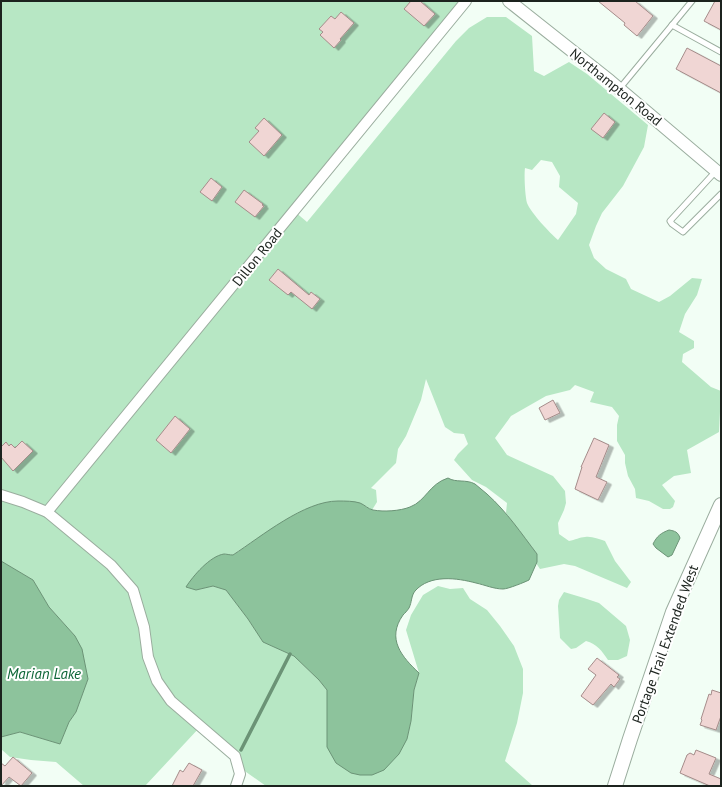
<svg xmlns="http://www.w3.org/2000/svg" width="722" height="787" viewBox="0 0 722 787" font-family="'PT Sans',sans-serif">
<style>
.green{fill:#b7e7c4;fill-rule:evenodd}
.water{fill:#8dc39c;stroke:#6b9376}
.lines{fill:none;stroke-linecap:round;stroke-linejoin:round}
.stream{stroke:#6b9376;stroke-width:3.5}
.building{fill:#f0d6d4;stroke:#a58c8a;filter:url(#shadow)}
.service-casing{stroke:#9aad9e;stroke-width:7}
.minor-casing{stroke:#9aad9e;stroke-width:12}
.tertiary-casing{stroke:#9aad9e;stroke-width:14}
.secondary-casing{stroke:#9aad9e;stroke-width:16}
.service{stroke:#fff;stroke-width:5}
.minor{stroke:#fff;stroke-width:10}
.tertiary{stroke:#fff;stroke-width:12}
.secondary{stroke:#fff;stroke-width:14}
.labels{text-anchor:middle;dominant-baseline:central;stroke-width:4;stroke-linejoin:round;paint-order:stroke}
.street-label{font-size:14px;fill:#1c231e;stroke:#fff}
.water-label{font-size:15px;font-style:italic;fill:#0c6536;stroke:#fff}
</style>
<defs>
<filter id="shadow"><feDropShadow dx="4.5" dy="2.5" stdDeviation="0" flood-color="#0004"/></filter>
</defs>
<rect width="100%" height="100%" fill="#f2fef5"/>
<g class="green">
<path d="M 1,1 L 466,1 L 294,211 L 307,222 L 456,41 L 469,28 L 487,17 L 506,17 L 532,36 L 534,71 L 544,76 L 569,62 L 587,74 L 648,125 L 644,147 L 623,186 L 602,213 L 596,226 L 589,245 L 594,258 L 606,269 L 626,279 L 631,289 L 659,302 L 670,296 L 692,278 L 702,279 L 697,295 L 685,314 L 679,332 L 694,341 L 694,348 L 683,354 L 682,362 L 711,387 L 721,391 L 719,432 L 687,450 L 691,473 L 674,476 L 662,485 L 675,501 L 673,507 L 670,509 L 663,509 L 649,501 L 636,498 L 635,489 L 628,476 L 625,463 L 625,455 L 617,441 L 617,425 L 619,416 L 612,407 L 590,402 L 594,392 L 575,385 L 570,390 L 546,396 L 511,416 L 495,438 L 507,455 L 553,476 L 565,491 L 566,503 L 564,510 L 558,523 L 559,534 L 569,541 C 575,540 580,537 585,537 C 592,536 598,539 605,541 L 615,561 L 631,582 L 627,588 L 575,566 L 564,564 L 540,569 L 536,563 L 537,554 L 506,513 L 507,503 L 486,487 L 472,480 L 454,460 L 458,454 L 468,444 L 464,434 L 454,433 L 445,427 L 426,379 L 421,400 L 406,436 L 398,449 L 396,463 L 371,488 L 376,490 L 377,502 L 372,510 L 360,503 L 280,524 L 233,555 L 223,554 L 186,587 L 196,590 L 213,586 L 226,590 L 248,619 L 263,642 L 294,656 L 319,680 L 327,690 L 327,703 L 407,739 L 411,721 L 414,690 L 419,673 L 406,630 L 411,615 L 423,595 L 438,586 L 450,589 L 463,588 L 470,599 L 487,610 L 500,626 L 514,646 L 523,669 L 523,693 L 517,723 L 505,761 L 533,786 L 266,786 L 239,767 L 200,727 L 145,786 L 84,786 L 56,762 L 31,760 L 10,757 L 1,749 L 1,737 L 20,732 L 60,744 L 69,722 L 76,712 L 88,679 L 75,636 L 49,607 L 33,580 L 1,561 ZM 541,160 L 552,162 L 560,176 L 559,187 L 578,203 L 576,214 L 558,240 C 550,233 531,213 527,203 C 525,196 524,175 525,168 L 532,170 Z"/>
<path d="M 564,592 L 584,598 L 599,603 L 626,626 L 630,640 L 627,656 L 618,660 L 608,660 C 602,651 597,644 586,641 L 576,648 L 571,649 L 560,638 L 558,606 L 559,600 Z"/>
</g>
<g class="water">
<path d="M 448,478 C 456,483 466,479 475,484 C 479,487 483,491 487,494 C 507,512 521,533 537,554 L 537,562 L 529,580 C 525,582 508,589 503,589 C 494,589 485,585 476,583 C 457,578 430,574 415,591 C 411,596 412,602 409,608 C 407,611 405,613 403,615 C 386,639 402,657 419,673 L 414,690 L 411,721 L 407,739 L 399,754 L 384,770 L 372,775 L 360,775 L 351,773 L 336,763 L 327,747 L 327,690 L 319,680 L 294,656 L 263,642 L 248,619 L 226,590 L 213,586 L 196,590 L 186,587 C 193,576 210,556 224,554 C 226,554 230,555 233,555 C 262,536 304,501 338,501 C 345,501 354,501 360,503 C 365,505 368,509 373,510 C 384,512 400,511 410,507 C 426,501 429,484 448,478 Z"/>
<path d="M 669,530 C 675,531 678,532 680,538 L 672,555 L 668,557 L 656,548 L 653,544 C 657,536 661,533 669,530 Z"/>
<path d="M 1,561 L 33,580 L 49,607 L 75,636 L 82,649 L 88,679 L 76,712 L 69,722 L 60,744 L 20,732 L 1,737 Z"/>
</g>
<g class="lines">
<path class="stream" d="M 241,750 L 290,654"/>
</g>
<g class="building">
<path d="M 411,1 L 420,1 L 435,14 L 424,26 L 404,9 Z"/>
<path d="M 598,1 L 635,1 L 653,16 L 637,36 L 624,25 L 625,23 Z"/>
<path d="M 715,1 L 721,1 L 721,30 L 704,21 Z"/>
<path d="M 341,12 L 354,23 L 340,39 L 341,40 L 334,48 L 320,35 L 323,32 L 319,29 L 331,16 L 335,19 Z"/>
<path d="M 687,48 L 721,66 L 721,93 L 676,69 Z"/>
<path d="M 604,113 L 615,122 L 603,138 L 591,129 Z"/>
<path d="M 264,118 L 282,135 L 264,156 L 249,142 L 259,131 L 255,128 Z"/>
<path d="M 211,178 L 222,187 L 212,201 L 200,192 Z"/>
<path d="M 244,190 L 263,204 L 262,205 L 264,206 L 255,217 L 235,202 Z"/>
<path d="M 278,269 L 309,295 L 311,292 L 320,299 L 312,309 L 291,292 L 288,295 L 269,280 Z"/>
<path d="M 553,400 L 560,413 L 545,420 L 539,408 Z"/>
<path d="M 175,416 L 190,429 L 171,453 L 156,440 Z"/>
<path d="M 594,438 L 609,445 L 596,477 L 607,482 L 598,500 L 575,489 L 582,467 L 581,467 Z"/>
<path d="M 22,441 L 33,451 L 13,471 L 1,457 L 1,447 L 6,442 L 9,446 L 11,444 L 15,448 Z"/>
<path d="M 597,658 L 619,675 L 617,677 L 620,679 L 614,687 L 611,684 L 593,705 L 581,696 L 596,675 L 588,669 Z"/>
<path d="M 712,690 L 721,693 L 721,716 L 716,730 L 700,725 L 702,720 L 701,719 L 709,694 L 711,695 Z"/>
<path d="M 696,750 L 716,758 L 709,774 L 721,779 L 721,786 L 710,786 L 680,773 L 687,755 L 690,753 L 694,755 Z"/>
<path d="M 13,757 L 32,773 L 21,786 L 9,777 L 1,786 L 1,763 L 5,766 Z"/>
<path d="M 189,763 L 202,770 L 193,786 L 172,786 L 180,770 L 183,772 Z"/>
</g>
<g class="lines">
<g class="service-casing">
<g id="service">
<path d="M 672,25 L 721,52"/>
<path d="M 620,88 L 692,1"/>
<path d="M 716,171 L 670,221 L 672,224 L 683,232 L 721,194"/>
</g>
</g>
<g class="minor-casing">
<g id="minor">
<path d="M 1,495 L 23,502 L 47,512 L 111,565 L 133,590 L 144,627 L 148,657 L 157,681 L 171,701 L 235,756 L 240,774 L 236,786"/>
<path d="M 47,512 L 466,1"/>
</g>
</g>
<g class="tertiary-casing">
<path id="tertiary" d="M 509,1 L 610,81 L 721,175"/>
</g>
<g class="secondary-casing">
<path id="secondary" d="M 615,786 L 630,739 L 673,612 L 721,505"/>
</g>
<use href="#service" class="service"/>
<use href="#minor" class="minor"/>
<use href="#tertiary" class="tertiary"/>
<use href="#secondary" class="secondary"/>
</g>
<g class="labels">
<g class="street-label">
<text transform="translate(616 87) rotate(39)">Northampton Road</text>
<text transform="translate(257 257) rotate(-51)">Dillon Road</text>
<text transform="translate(665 644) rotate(-70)">Portage Trail Extended West</text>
</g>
<g class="water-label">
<text x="44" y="673">Marian Lake</text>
</g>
</g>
<rect width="722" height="787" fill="none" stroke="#1c231e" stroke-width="4"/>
</svg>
